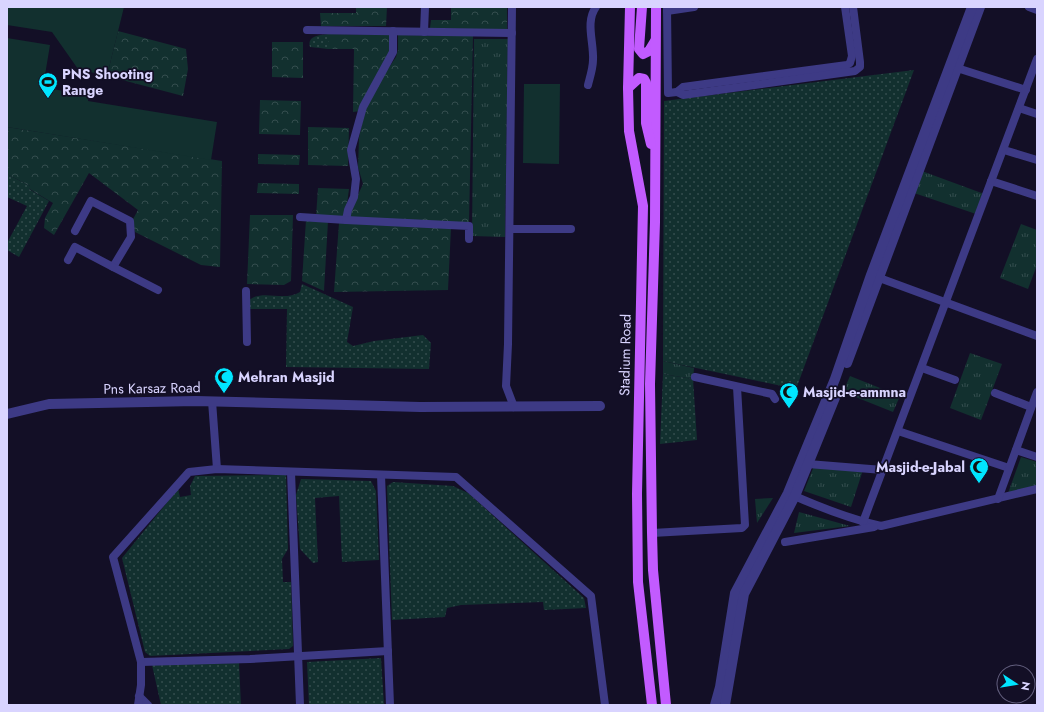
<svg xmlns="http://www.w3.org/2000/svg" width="1044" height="712" viewBox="0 0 1044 712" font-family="Jost,sans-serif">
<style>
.grass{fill:url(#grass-dots)}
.forest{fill:url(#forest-crowns)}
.park{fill:url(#park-tufts)}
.pitch{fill:#12302f}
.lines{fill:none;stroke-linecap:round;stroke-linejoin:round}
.minor{stroke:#3d3a85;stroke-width:8}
.tertiary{stroke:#3d3a85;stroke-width:10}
.primary{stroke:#c25bff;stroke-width:10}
.labels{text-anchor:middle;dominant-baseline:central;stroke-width:3.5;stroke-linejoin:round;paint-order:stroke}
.poi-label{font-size:14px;font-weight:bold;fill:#d9d4ff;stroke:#130f26;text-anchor:start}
.street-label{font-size:14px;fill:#d9d4ff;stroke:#130f26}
</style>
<defs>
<pattern id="grass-dots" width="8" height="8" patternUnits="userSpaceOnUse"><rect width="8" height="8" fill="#12302f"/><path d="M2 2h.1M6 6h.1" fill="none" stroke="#344d4e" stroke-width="1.8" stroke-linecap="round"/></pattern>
<pattern id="forest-crowns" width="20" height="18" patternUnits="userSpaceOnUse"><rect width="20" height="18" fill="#12302f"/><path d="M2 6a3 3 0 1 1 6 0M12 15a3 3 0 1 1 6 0" fill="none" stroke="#344d4e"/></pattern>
<pattern id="park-tufts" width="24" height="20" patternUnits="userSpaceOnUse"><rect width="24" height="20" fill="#12302f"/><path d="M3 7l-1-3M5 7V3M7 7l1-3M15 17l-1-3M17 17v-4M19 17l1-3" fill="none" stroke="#344d4e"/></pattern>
</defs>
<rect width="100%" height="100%" fill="#130f26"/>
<g class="grass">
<path d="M 328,34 L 328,49 L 310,47 C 307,36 319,35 328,34 Z"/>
<path d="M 914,70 L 796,389 L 663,361 L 664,101 Z"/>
<path d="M 7,174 L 30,186 L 29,189 L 49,201 L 19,257 L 7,250 L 7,243 L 27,206 L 7,197 Z"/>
<path d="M 302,284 L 353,307 L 347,342 L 353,346 L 374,341 L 423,335 L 431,343 L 429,369 L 286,367 L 287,309 L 249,309 L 249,300 C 263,289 284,302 300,292 Z"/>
<path d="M 663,374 L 693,379 L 697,440 L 660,444 Z"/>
<path d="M 286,475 L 288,549 L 282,559 L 283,582 L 291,582 L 293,646 L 289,649 L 150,656 L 145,652 L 122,558 L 178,489 L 180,497 L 191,495 L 190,486 L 195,476 Z"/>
<path d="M 301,479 L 371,481 L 376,491 L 379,560 L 342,562 L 339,496 L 315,498 L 318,562 L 313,563 L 300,549 L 296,495 Z"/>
<path d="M 393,482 L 453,486 L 468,493 L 584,598 L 586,608 L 544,610 L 543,602 L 461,605 L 447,608 L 445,617 L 392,620 L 387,486 Z"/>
<path d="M 381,658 L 384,705 L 309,705 L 307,662 Z"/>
<path d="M 239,663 L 241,705 L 161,705 L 152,665 Z"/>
</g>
<g class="forest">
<path d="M 356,7 L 387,7 L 386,26 L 321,26 L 320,13 L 356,13 Z"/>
<path d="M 451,7 L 507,7 L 507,30 L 430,28 L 431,20 L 451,20 Z"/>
<path d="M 118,31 L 186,49 L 188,69 L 183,96 L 107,76 Z"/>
<path d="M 328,34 L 389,35 L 389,53 L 360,111 L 353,112 L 354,49 L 328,49 Z"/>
<path d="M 398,35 L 473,36 L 469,223 L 347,218 L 363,184 L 358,167 L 359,138 L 363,118 L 368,99 L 396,57 L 398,50 Z"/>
<path d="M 272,42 L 303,42 L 303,78 L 272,77 Z"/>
<path d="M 260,100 L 301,101 L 300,135 L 259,134 Z"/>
<path d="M 7,127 L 222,161 L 220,267 L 201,265 L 135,232 L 132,221 L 138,210 L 89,173 L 54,235 L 44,228 L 45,218 L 53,203 L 28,188 L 30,186 L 7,174 Z"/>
<path d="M 308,127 L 349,128 L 348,166 L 308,165 Z"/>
<path d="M 258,154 L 300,155 L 299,165 L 258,164 Z"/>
<path d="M 258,183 L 299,184 L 299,194 L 257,193 Z"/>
<path d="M 318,188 L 349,189 L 345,219 L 316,217 Z"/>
<path d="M 250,215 L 293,215 L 291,281 L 284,285 L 247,284 Z"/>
<path d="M 306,220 L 328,221 L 324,291 L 302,281 Z"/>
<path d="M 339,223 L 451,228 L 448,290 L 334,292 Z"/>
</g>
<g class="park">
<path d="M 474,39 L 508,39 L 505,237 L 472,236 Z"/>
<path d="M 919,170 L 987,195 L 979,215 L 911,192 Z"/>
<path d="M 1021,224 L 1037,230 L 1037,265 L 1028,289 L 1000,278 Z"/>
<path d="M 970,353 L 1002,364 L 981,420 L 950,408 Z"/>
<path d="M 663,361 L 694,368 L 693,379 L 663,374 Z"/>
<path d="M 850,376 L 900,396 L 893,412 L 843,392 Z"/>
<path d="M 1021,457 L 1037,462 L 1037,489 L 1007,496 Z"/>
<path d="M 814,466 L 863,470 L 851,507 L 804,491 Z"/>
<path d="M 773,498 L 757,523 L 755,499 Z"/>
<path d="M 799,512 L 850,526 L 794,533 Z"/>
</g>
<g class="pitch">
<path d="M 7,7 L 124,7 L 107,76 L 78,69 L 52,32 L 7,25 Z"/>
<path d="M 7,38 L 50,45 L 43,87 L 89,96 L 88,101 L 217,122 L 211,160 L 7,127 Z"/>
<path d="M 524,84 L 560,84 L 559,164 L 523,163 Z"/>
</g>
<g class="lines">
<g class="minor">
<path d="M 512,7 L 508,344 L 506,386 L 514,407"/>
<path d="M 667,7 L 668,93 L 677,92 L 683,87 L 847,65 L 850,63 L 852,56 L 845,7"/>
<path d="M 1029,7 L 1037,10"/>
<path d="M 667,11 L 694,7"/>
<path d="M 307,30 L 512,33"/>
<path d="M 424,32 L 425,7"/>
<path d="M 957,68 L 1026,90"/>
<path d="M 588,85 C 590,77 593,68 593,60 C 594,42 585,22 596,7"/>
<path d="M 677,92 L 683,95 L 855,71 L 860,67 L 860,62 L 853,7"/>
<path d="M 1019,108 L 1037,114"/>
<path d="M 1004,150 L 1037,160"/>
<path d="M 991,181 L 1037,196"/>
<path d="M 300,217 L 346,220 L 348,210 L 354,197 L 356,179 L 351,150 L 363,107 L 393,52 L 393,31"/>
<path d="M 346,220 L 469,226 L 469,239"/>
<path d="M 510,229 L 571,229"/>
<path d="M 68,260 L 75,247 L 113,267 L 131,237 L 130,221 L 91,201 L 75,231"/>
<path d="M 113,267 L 158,290"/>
<path d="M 874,276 L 1037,336"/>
<path d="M 246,291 L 247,342"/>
<path d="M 922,368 L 955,380"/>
<path d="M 695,377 L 772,394 L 775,399"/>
<path d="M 995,393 L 1031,407"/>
<path d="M 212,401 L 217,469"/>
<path d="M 898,431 L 1009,468"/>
<path d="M 1016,450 L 1037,457"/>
<path d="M 808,464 L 883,470"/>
<path d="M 291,472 L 300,705"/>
<path d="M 381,475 L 390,705"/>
<path d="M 790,494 C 819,507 850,519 881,526 L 1037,489"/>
<path d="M 998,499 L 1037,392"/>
<path d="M 863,522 L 1037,59"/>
<path d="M 652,533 L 742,528 L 745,525 L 737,387"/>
<path d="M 785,542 L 874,527"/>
<path d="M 141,662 L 250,659 L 388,651"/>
<path d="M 139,696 L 148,705"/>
<path d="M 138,705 L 141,685 L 141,662 L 113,557 L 189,472 L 217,469 L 456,477 L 591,596 L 605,705"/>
</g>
<g class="tertiary">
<path d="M 847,363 L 980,7"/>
<path d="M 7,414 L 49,404 L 196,401 L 420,407 L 600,406"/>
<path d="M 715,705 L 720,687 L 735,593 L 788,493 L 835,379 L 871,275 L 972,7"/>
<path d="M 725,705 L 744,594 L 795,496 L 836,395"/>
</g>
<g class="primary">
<path d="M 630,7 L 628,88 L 629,131 L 643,206 L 637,494 L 638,582 L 652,705"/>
<path d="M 642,7 L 639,49 L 643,54 L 649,51 L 655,41"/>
<path d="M 656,7 L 655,222 L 650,384 L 652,533 L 653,570 L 666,705"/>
<path d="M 628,88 L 639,78 L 644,79 L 646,83 L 646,123 L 651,144"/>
</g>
</g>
<defs>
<g id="stadium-pin" transform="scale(1)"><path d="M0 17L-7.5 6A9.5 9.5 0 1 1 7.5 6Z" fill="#00e5ff" stroke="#130f26"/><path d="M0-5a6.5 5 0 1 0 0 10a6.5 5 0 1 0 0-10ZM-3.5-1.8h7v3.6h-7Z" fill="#111"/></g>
<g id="mosque-pin" transform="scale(1)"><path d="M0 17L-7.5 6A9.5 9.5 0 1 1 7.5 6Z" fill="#00e5ff" stroke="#130f26"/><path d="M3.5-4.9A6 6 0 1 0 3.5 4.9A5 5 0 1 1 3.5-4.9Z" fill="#111"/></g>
</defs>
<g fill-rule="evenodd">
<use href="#stadium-pin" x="48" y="82"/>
<use href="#mosque-pin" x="224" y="377"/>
<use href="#mosque-pin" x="789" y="392"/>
<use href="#mosque-pin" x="979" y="467"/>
</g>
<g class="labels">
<g class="poi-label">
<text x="62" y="74">PNS Shooting<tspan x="62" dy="16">Range</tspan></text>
<text x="238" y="377">Mehran Masjid</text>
<text x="803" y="392">Masjid-e-ammna</text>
<text x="965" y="467" text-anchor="end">Masjid-e-Jabal</text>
</g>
<g class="street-label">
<text transform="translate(625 355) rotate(-89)">Stadium Road</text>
<text transform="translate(152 388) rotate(-1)">Pns Karsaz Road</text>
</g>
</g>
<rect width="1044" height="712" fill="none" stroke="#d9d4ff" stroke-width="16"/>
<g transform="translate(1016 684) rotate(102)"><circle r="19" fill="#130f26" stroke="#625e7d"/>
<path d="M0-3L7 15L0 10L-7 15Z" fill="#00e5ff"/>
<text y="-6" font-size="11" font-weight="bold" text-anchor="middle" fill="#d9d4ff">N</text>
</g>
</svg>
